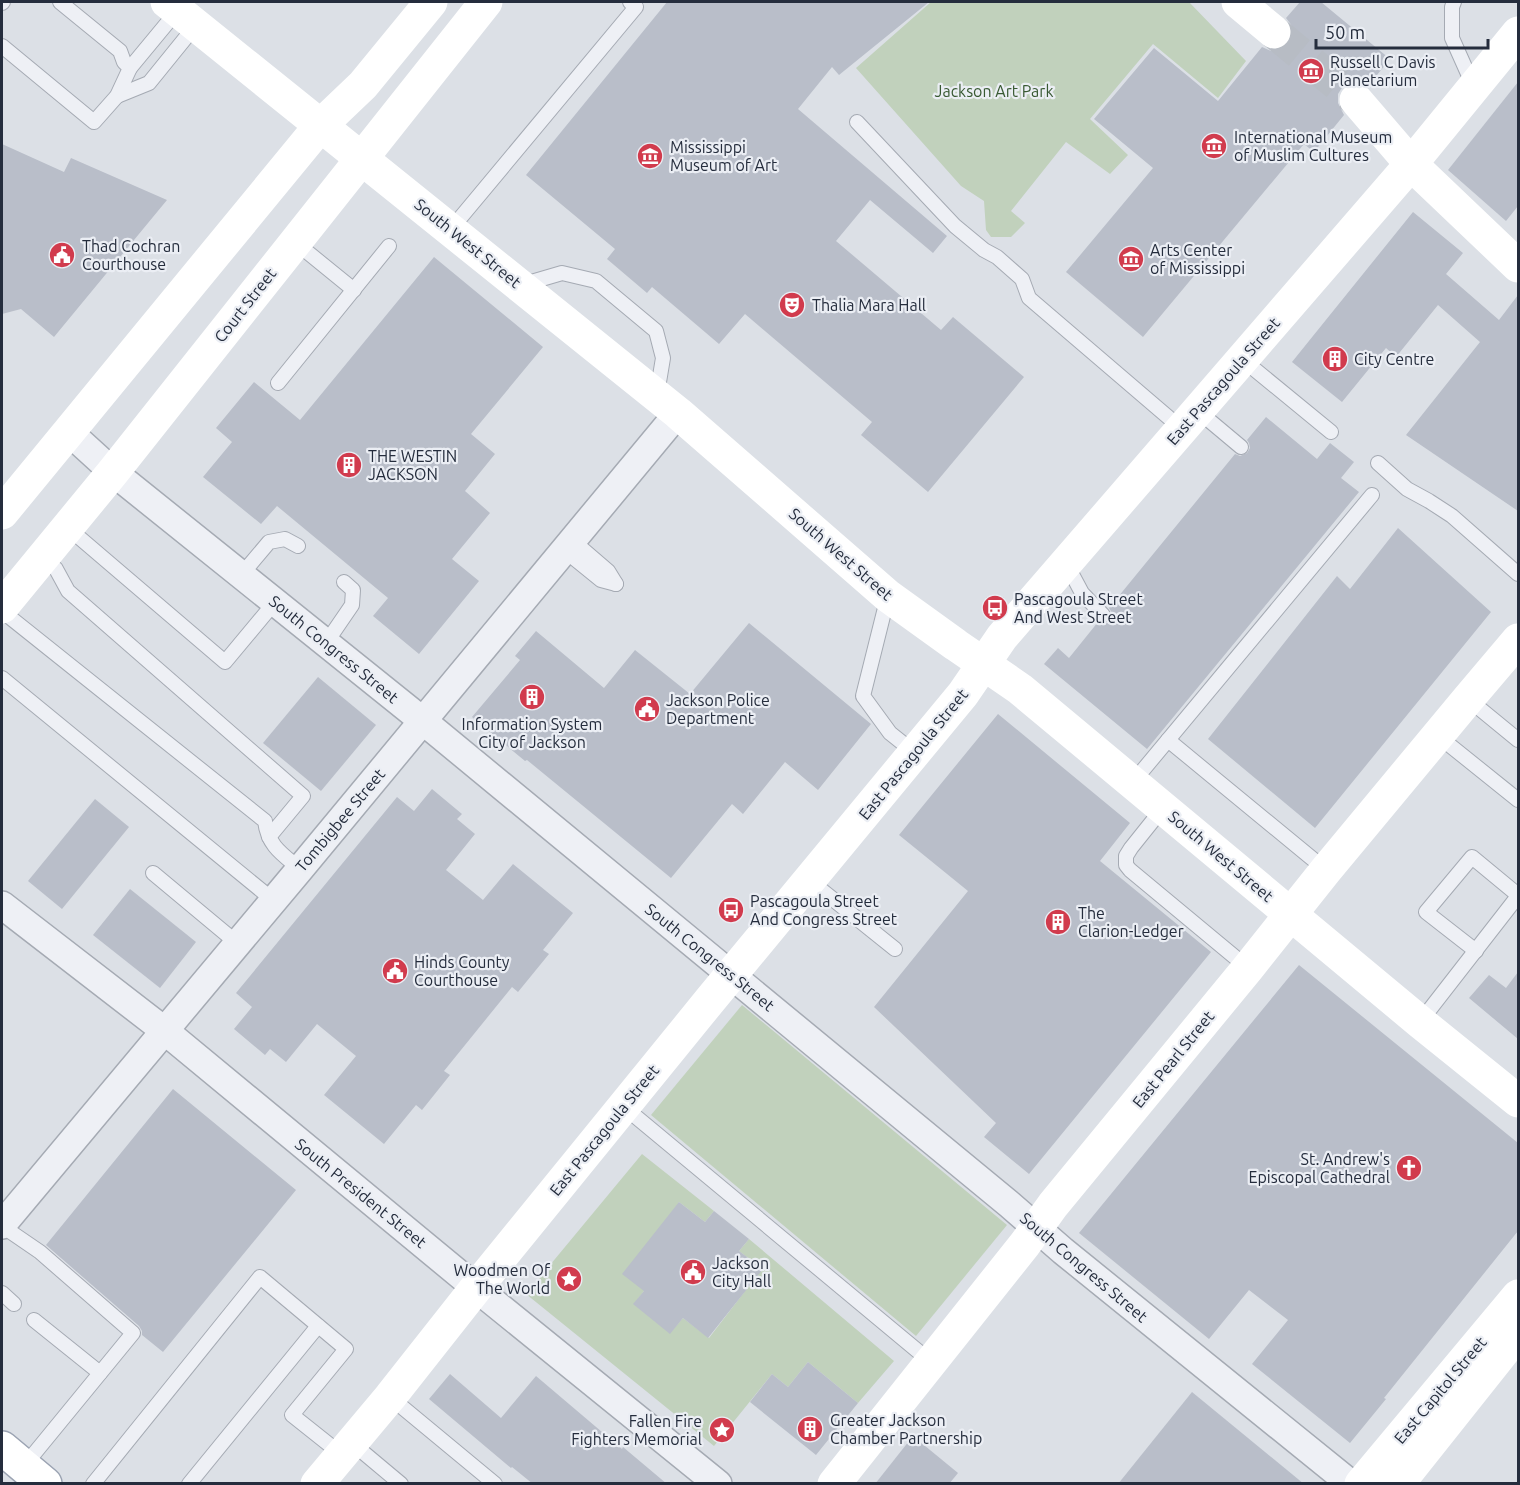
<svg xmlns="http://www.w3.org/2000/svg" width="1520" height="1485" viewBox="0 0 1520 1485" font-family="Ubuntu,sans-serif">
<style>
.green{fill:#c1d1bc}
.building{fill:#b9bec9}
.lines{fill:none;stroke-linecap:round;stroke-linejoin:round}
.secondary-tunnel{stroke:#b7bcc4;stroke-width:33;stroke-dasharray:33 16;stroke-linecap:butt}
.lane-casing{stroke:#a5aab3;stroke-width:16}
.street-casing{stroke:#a5aab3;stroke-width:30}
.primary-casing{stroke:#9ba3b2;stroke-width:36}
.lane{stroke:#eef0f5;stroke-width:14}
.street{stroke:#eef0f5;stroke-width:27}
.secondary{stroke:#fff;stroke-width:33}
.primary{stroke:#fff;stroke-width:33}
.labels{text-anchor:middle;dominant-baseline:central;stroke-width:4.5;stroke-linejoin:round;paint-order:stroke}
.poi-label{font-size:16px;fill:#252d3d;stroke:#ebeef4;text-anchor:start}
.park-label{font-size:16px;fill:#385932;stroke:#ebeef4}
.street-label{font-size:16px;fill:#252d3d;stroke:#ebeef4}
</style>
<rect width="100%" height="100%" fill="#dce0e6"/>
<g class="green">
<path d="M 931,2 L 1189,2 L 1246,61 L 1218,98 L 1153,44 L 1090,119 L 1128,155 L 1110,174 L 1066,142 L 1011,211 L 1025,223 L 1011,237 L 991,237 L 986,230 L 984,201 L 961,186 L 856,68 Z"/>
<path d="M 742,1005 L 1007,1225 L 916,1336 L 651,1115 Z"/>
<path d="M 642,1154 L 714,1211 L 705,1222 L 679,1202 L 644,1291 L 634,1304 L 670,1333 L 683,1318 L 709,1338 L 762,1269 L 739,1251 L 749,1239 L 894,1361 L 858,1403 L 808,1362 L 788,1387 L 772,1374 L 714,1446 L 526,1294 Z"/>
</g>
<g class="building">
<path d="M 667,2 L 929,2 L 839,75 L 832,67 L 798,109 L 947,236 L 933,253 L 870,200 L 836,241 L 941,330 L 953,317 L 1024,377 L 928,492 L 861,435 L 872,422 L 745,314 L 719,344 L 652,287 L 647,293 L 607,259 L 615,249 L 526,175 Z"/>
<path d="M 1300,2 L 1321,2 L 1390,59 L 1368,86 L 1362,82 L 1353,82 L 1343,86 L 1338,94 L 1338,103 L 1344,115 L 1314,152 L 1304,144 L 1143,337 L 1066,272 L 1153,168 L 1094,119 L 1154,48 L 1218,101 L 1262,47 L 1271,51 L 1280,50 L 1289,44 L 1293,35 L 1292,26 L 1286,18 Z"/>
<path d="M 1518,82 L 1518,206 L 1506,221 L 1448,170 Z"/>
<path d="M 2,144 L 64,172 L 71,158 L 167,200 L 54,337 L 21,309 L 2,314 Z"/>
<path d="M 1413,212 L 1463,253 L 1446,274 L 1499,320 L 1518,295 L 1518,511 L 1406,435 L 1480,342 L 1438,305 L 1396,357 L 1386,348 L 1342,402 L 1292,362 Z"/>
<path d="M 434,257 L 543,347 L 471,434 L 495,454 L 465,491 L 490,513 L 452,559 L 479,581 L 419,654 L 373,616 L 388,598 L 277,506 L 261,524 L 203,477 L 232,442 L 216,428 L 254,382 L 300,420 Z"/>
<path d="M 1266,417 L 1317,459 L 1330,443 L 1354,462 L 1341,478 L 1359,492 L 1147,749 L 1044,664 L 1058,648 L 1069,658 L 1098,622 L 1105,624 L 1110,621 L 1112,613 L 1109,608 L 1235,454 L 1240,456 L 1247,453 L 1250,448 L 1249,443 L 1247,440 Z"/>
<path d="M 1398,528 L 1491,612 L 1315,828 L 1208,739 L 1337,576 L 1350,589 Z"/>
<path d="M 749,623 L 871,724 L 818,790 L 785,762 L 743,814 L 732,804 L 671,878 L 527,760 L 525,761 L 472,717 L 520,660 L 515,656 L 536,631 L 604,688 L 635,650 L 690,694 Z"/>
<path d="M 318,677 L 376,725 L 321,791 L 263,743 Z"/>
<path d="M 998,714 L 1130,823 L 1100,861 L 1211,952 L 1029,1174 L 984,1137 L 996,1123 L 874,1007 L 968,891 L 899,835 Z"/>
<path d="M 432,789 L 462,814 L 457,819 L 475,834 L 446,870 L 483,900 L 513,864 L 573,913 L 543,950 L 549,954 L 518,992 L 512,987 L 444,1071 L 450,1075 L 422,1110 L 416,1105 L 384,1144 L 324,1095 L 356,1056 L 317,1024 L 286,1062 L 270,1049 L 265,1055 L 234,1029 L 252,1007 L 236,993 L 397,797 L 414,811 Z"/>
<path d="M 95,799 L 129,827 L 62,909 L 28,881 Z"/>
<path d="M 130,889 L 196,942 L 160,988 L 93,935 Z"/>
<path d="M 1299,965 L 1518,1143 L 1518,1231 L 1384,1398 L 1386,1399 L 1350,1443 L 1252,1364 L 1288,1320 L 1249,1290 L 1209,1339 L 1079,1233 Z"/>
<path d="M 1518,972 L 1518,1039 L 1469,998 L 1489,975 L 1506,988 Z"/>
<path d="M 173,1089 L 296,1190 L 163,1352 L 142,1335 L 142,1331 L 139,1326 L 46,1245 Z"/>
<path d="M 679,1202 L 705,1222 L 714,1211 L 749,1239 L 739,1251 L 763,1269 L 708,1338 L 683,1318 L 670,1334 L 633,1304 L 644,1291 L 622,1274 Z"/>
<path d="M 808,1362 L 858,1403 L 816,1455 L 750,1402 L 772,1374 L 788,1387 Z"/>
<path d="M 450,1374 L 501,1418 L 536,1376 L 622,1449 L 623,1447 L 667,1484 L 533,1484 L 512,1467 L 511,1468 L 429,1399 Z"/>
<path d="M 1192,1392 L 1304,1484 L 1118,1484 Z"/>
<path d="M 913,1436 L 958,1473 L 949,1484 L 875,1484 Z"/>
</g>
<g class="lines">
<path class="secondary-tunnel" d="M 1274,32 L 1356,100"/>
<g class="lane-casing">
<g id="lane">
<path d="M 1454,2 L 1452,7 L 1452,38 L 1473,85"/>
<path d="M 2,3 L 3,2"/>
<path d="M 2,46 L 94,122 L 117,96 L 130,68 L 124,62 L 120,51 L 60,2"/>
<path d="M 130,68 L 178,10"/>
<path d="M 117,96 L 149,83 L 196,25"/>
<path d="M 857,122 L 955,226 L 984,250 L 997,257 L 1022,279 L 1029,298 L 1182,429"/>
<path d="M 451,229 L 636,7 L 630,2"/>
<path d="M 295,242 L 354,290"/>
<path d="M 521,285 L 562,273 L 596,281 L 656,331 L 663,358 L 657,394"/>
<path d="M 1242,359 L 1331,432"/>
<path d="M 278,383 L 389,246"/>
<path d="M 1198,411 L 1241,447"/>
<path d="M 1378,463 L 1407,489 L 1429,501 L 1452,516 L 1518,574"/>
<path d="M 67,527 L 225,662 L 275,602"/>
<path d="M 572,540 L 608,571 L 616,584"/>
<path d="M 564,550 L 601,580 L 616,584"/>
<path d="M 43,557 L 56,569 L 68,591 L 303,796 L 269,837"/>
<path d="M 1066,563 L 1082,593 L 1103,615"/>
<path d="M 242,574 L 269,542 L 285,539 L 298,546"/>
<path d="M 888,596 L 863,696 L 890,733 L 915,753"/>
<path d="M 2,611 L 265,821 C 268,846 282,854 300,869"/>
<path d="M 326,643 L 352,605 L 353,590 L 344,582"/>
<path d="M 2,678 L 273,900"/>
<path d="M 1468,699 L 1518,740"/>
<path d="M 1437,735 L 1518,800"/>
<path d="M 1168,740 L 1326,870"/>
<path d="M 1133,782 L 1372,495"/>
<path d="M 1163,808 L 1131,848 L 1126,856 L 1126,865 L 1130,870 L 1248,968"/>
<path d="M 153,873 L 237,943"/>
<path d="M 809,880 L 895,949"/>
<path d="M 1476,951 L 1426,912 L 1472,857 L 1518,895"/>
<path d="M 1420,1022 L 1518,896"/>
<path d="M 623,1106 L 931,1362"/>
<path d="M 2,1226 L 40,1252 L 133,1333 L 24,1466"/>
<path d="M 2,1293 L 14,1304"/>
<path d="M 34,1320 L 100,1373"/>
<path d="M 390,1397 L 495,1484"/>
<path d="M 352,1443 L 401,1484"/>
<path d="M 93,1484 L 260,1277 L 346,1349 L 292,1415 L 341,1454"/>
<path d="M 189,1484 L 318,1326"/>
</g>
</g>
<g class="street-casing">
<g id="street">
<path d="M 68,431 L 113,472 L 423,721 L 1009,1204 L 1063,1251 L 1351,1484"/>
<path d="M 2,905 L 165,1031 L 476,1288 L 718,1484"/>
<path d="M 2,1225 L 300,869 L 678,413"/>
</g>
</g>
<g class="primary-casing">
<path id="primary" d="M 2,1448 L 45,1484"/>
</g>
<use href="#lane" class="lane"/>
<use href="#street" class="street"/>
<g class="secondary">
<path d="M 167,2 L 678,413 L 888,596 L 956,645 L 1020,689 L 1420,1022 L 1518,1101"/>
<path d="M 1238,2 L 1274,32"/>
<path d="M 1356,100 L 1411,164 L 1518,266"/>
<path d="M 2,513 L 320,126 L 363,85 L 431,2"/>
<path d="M 2,607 L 113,472 L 486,2"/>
<path d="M 317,1484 L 390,1397 L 476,1288 L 711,999 L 963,694 L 1002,637 L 1411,164 L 1518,33"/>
<path d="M 834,1484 L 1025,1244 L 1053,1205 L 1248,968 L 1326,870 L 1468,699 L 1518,640"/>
<path d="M 1361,1484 L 1518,1296"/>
<path d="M 1398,1484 L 1518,1333"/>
</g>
<use href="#primary" class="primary"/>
</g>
<defs>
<g id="museum-disc" transform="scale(1.35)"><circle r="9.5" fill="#d13b4d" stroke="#ebeef4"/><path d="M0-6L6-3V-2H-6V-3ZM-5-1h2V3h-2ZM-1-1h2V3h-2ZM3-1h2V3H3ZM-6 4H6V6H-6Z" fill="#fff"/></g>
<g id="civic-disc" transform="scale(1.35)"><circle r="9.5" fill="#d13b4d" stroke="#ebeef4"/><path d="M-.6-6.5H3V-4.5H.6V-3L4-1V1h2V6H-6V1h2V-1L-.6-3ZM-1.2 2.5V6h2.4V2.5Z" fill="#fff"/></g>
<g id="theatre-disc" transform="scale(1.35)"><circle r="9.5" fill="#d13b4d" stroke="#ebeef4"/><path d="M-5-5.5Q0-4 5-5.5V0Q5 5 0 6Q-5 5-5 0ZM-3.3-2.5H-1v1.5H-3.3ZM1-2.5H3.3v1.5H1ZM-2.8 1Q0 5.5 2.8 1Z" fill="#fff"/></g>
<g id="building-disc" transform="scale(1.35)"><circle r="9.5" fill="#d13b4d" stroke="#ebeef4"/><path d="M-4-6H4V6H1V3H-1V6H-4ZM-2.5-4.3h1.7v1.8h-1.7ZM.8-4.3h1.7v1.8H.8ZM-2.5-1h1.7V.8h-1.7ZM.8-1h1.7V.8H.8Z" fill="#fff"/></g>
<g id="bus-disc" transform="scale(1.35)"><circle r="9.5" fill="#d13b4d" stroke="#ebeef4"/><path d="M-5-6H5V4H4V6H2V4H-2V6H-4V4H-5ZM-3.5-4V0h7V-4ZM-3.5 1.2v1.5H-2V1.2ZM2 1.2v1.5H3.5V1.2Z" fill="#fff"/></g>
<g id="church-disc" transform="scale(1.35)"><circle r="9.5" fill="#d13b4d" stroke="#ebeef4"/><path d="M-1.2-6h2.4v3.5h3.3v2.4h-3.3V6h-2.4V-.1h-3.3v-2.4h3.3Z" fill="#fff"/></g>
<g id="sight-disc" transform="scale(1.35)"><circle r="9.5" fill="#d13b4d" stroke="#ebeef4"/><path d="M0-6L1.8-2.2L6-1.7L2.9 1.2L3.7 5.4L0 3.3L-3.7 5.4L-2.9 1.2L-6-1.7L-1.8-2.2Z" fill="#fff"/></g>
</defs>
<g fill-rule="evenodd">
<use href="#museum-disc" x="1311" y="71"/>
<use href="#museum-disc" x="1214" y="146"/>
<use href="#museum-disc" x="650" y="156"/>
<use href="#civic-disc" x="62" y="255"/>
<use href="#museum-disc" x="1131" y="259"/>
<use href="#theatre-disc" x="792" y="305"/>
<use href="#building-disc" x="1335" y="359"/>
<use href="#building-disc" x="349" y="465"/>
<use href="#bus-disc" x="995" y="608"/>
<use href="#building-disc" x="532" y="697"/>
<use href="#civic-disc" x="647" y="709"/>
<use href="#bus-disc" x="731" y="910"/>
<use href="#building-disc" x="1058" y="922"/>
<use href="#civic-disc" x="395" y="971"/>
<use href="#church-disc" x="1409" y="1168"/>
<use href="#civic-disc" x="693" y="1272"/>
<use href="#sight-disc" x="569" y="1279"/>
<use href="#building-disc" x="810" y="1429"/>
<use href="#sight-disc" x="722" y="1430"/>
</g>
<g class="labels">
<g class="poi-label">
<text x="1330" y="62">Russell C Davis<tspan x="1330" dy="18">Planetarium</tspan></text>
<text x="1234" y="137">International Museum<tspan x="1234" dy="18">of Muslim Cultures</tspan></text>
<text x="670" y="147">Mississippi<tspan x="670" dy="18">Museum of Art</tspan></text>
<text x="82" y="246">Thad Cochran<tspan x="82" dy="18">Courthouse</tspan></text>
<text x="1150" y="250">Arts Center<tspan x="1150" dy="18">of Mississippi</tspan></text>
<text x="812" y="305">Thalia Mara Hall</text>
<text x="1354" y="359">City Centre</text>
<text x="368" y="456">THE WESTIN<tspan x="368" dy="18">JACKSON</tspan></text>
<text x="1014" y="599">Pascagoula Street<tspan x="1014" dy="18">And West Street</tspan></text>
<text x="666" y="700">Jackson Police<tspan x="666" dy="18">Department</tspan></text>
<text x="532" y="724" text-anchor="middle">Information System<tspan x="532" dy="18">City of Jackson</tspan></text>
<text x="750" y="901">Pascagoula Street<tspan x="750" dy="18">And Congress Street</tspan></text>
<text x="1078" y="913">The<tspan x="1078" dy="18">Clarion-Ledger</tspan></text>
<text x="414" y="962">Hinds County<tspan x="414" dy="18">Courthouse</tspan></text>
<text x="1390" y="1159" text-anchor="end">St. Andrew's<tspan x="1390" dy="18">Episcopal Cathedral</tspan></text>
<text x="712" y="1263">Jackson<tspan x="712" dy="18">City Hall</tspan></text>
<text x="550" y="1270" text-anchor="end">Woodmen Of<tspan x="550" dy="18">The World</tspan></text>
<text x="830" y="1420">Greater Jackson<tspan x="830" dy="18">Chamber Partnership</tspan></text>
<text x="702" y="1421" text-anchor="end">Fallen Fire<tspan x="702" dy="18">Fighters Memorial</tspan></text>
</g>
<g class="park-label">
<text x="994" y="91">Jackson Art Park</text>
</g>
<g class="street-label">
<text transform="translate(468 243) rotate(39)">South West Street</text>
<text transform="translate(245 305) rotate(-52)">Court Street</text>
<text transform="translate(1223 381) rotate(-49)">East Pascagoula Street</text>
<text transform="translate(841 554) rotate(41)">South West Street</text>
<text transform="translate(334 649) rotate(39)">South Congress Street</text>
<text transform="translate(913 754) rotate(-51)">East Pascagoula Street</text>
<text transform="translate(340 820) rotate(-50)">Tombigbee Street</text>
<text transform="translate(1221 856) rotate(40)">South West Street</text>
<text transform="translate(710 957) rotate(39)">South Congress Street</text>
<text transform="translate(1173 1059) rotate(-51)">East Pearl Street</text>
<text transform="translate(604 1130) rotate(-51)">East Pascagoula Street</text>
<text transform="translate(361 1193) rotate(39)">South President Street</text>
<text transform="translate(1084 1267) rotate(40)">South Congress Street</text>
<text transform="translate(1440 1390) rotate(-50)">East Capitol Street</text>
</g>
</g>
<rect width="1520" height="1485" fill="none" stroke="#252d3d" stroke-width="6"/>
<path d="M1316 39v9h172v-9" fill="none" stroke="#252d3d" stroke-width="3"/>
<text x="1325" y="39" font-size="18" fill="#252d3d" stroke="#ebeef4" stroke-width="4.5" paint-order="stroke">50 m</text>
</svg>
